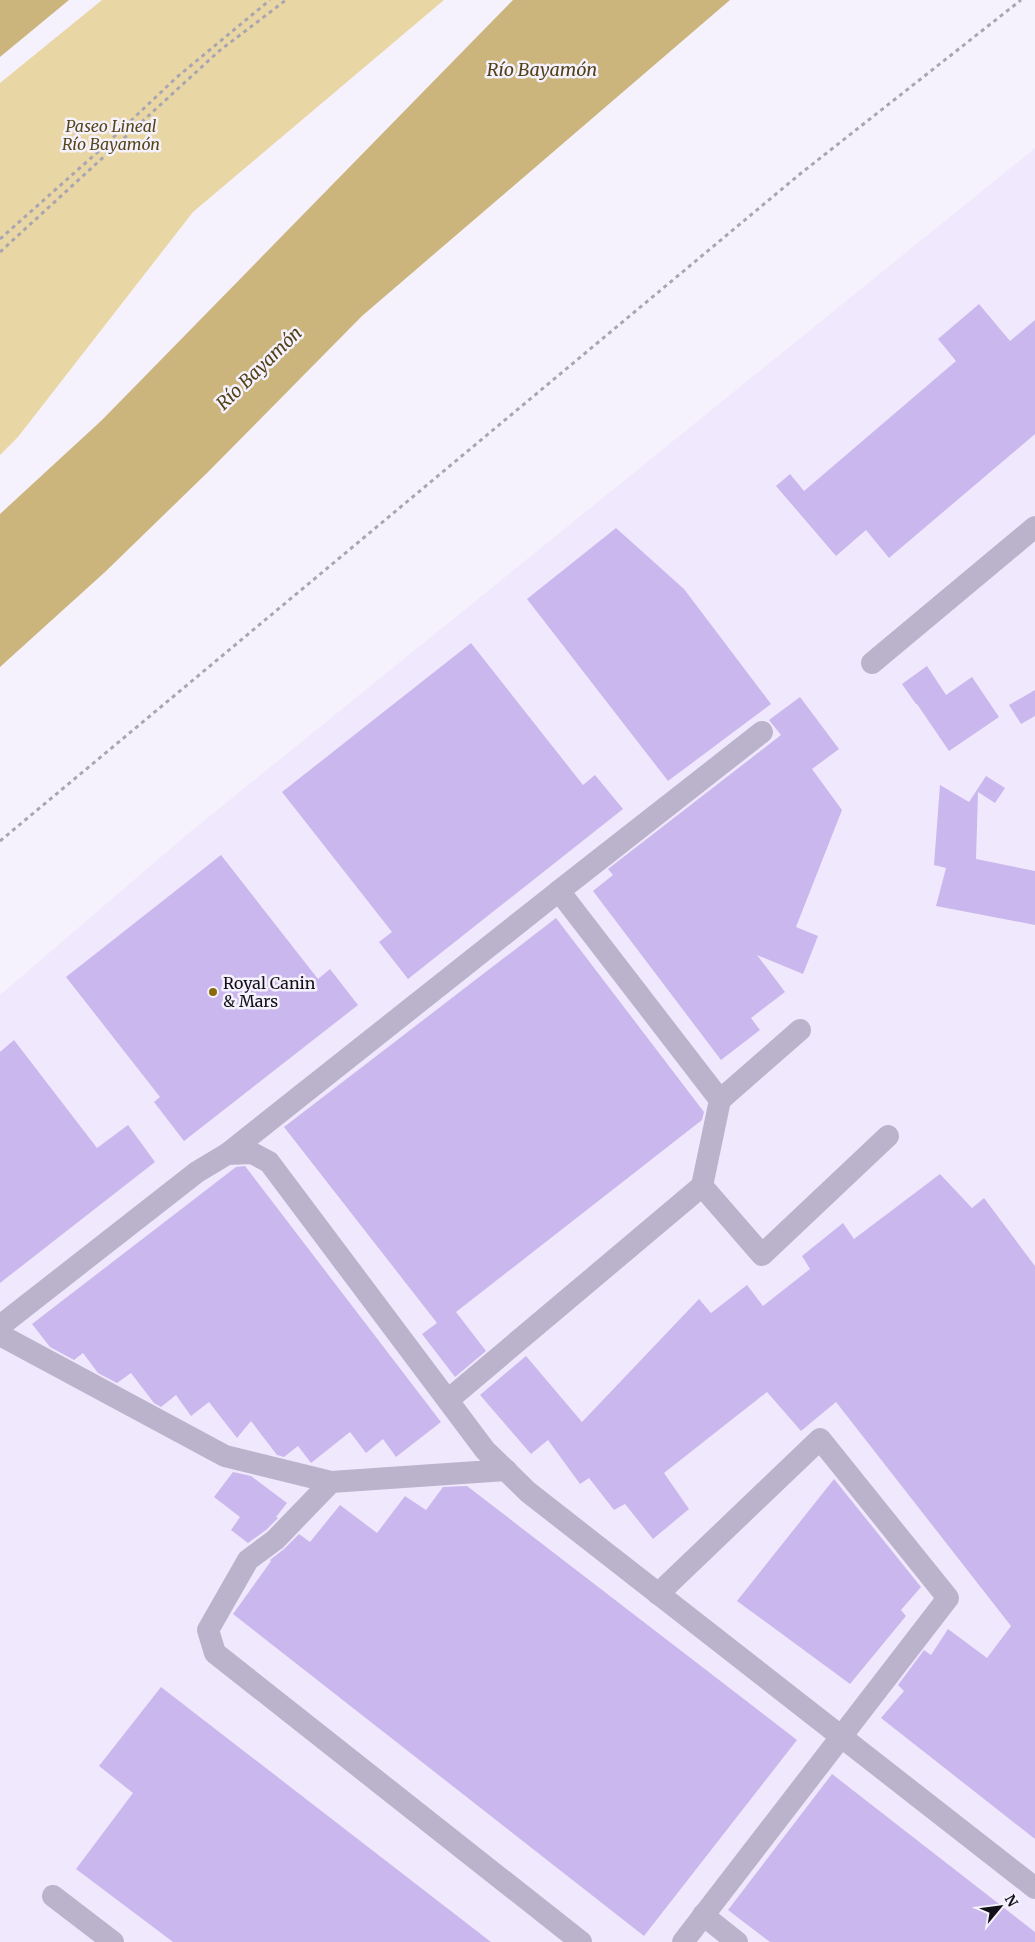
<svg xmlns="http://www.w3.org/2000/svg" width="1035" height="1942" viewBox="0 0 1035 1942" font-family="Merriweather,serif">
<style>
.built{fill:#f0e9fe}
.green{fill:#e9d6a5}
.water{fill:#cbb57d}
.building{fill:#cab7ed}
.lines{fill:none;stroke-linecap:round;stroke-linejoin:round}
.path{stroke:#aaa6b1;stroke-width:3;stroke-dasharray:4 4;stroke-linecap:butt}
.minor{stroke:#bbb3cb;stroke-width:22}
.poi-dot{fill:#896b0a;stroke:#f6f2fd;stroke-width:2}
.labels{text-anchor:middle;dominant-baseline:central;stroke-width:5;stroke-linejoin:round;paint-order:stroke}
.park-label{font-size:16px;font-style:italic;fill:#56461a;stroke:#f6f2fd}
.poi-label{font-size:16px;fill:#131019;stroke:#f6f2fd;text-anchor:start}
.water-label{font-size:18px;font-style:italic;fill:#524116;stroke:#f6f2fd}
</style>
<rect width="100%" height="100%" fill="#f6f2fd"/>
<path class="built" d="M 1035,148 L 1035,1942 L 0,1942 L 0,995 L 185,836 Z"/>
<path class="green" d="M 102,0 L 444,0 L 193,212 L 18,437 L 0,455 L 0,83 Z"/>
<g class="water">
<path d="M 0,0 L 69,0 L 0,57 Z"/>
<path d="M 513,0 L 730,0 L 362,316 L 208,472 L 105,572 L 0,667 L 0,514 L 102,420 Z"/>
</g>
<g class="building">
<path d="M 979,304 L 1010,341 L 1035,320 L 1035,434 L 889,558 L 866,530 L 836,556 L 776,486 L 790,474 L 804,491 L 956,361 L 938,339 Z"/>
<path d="M 616,528 L 684,589 L 771,704 L 668,781 L 527,599 Z"/>
<path d="M 471,643 L 583,785 L 595,775 L 623,809 L 408,979 L 379,942 L 392,932 L 282,792 Z"/>
<path d="M 927,666 L 946,695 L 972,677 L 999,717 L 949,751 L 917,704 L 916,704 L 902,684 Z"/>
<path d="M 1035,690 L 1035,716 L 1021,724 L 1009,705 Z"/>
<path d="M 800,697 L 839,749 L 812,769 L 842,810 L 796,927 L 818,936 L 803,974 L 757,955 L 785,992 L 751,1018 L 760,1030 L 721,1060 L 593,891 L 613,875 L 608,869 L 781,735 L 769,720 Z"/>
<path d="M 986,776 L 1005,788 L 995,803 L 978,792 L 976,859 L 1035,871 L 1035,925 L 936,906 L 946,868 L 934,865 L 940,785 L 969,802 Z"/>
<path d="M 221,855 L 318,979 L 330,969 L 358,1005 L 184,1141 L 154,1102 L 160,1097 L 66,977 Z"/>
<path d="M 556,918 L 704,1112 L 702,1120 L 456,1312 L 486,1351 L 455,1377 L 422,1334 L 437,1323 L 284,1127 Z"/>
<path d="M 14,1040 L 97,1148 L 128,1125 L 155,1162 L 0,1283 L 0,1052 Z"/>
<path d="M 245,1166 L 441,1422 L 396,1457 L 383,1439 L 366,1453 L 350,1432 L 311,1463 L 298,1446 L 284,1457 L 277,1455 L 251,1421 L 237,1438 L 209,1402 L 191,1416 L 176,1395 L 161,1407 L 154,1403 L 131,1373 L 117,1383 L 98,1373 L 83,1353 L 74,1360 L 50,1347 L 32,1324 L 236,1167 Z"/>
<path d="M 940,1174 L 972,1208 L 984,1198 L 1035,1266 L 1035,1839 L 881,1718 L 904,1691 L 898,1685 L 924,1650 L 931,1655 L 948,1629 L 987,1658 L 1011,1626 L 836,1402 L 801,1431 L 767,1392 L 664,1473 L 689,1509 L 653,1539 L 625,1504 L 614,1510 L 589,1478 L 580,1484 L 548,1440 L 531,1454 L 480,1395 L 526,1356 L 582,1422 L 699,1299 L 711,1313 L 747,1285 L 763,1306 L 810,1269 L 802,1256 L 843,1223 L 854,1239 Z"/>
<path d="M 233,1472 L 251,1476 L 287,1503 L 276,1517 L 278,1518 L 266,1530 L 248,1543 L 231,1530 L 240,1517 L 214,1497 Z"/>
<path d="M 834,1479 L 921,1587 L 901,1610 L 906,1616 L 850,1684 L 737,1601 Z"/>
<path d="M 467,1486 L 797,1740 L 644,1936 L 233,1614 L 271,1561 L 270,1560 L 284,1549 L 299,1534 L 310,1542 L 340,1505 L 377,1533 L 405,1496 L 426,1510 L 443,1487 Z"/>
<path d="M 161,1687 L 491,1942 L 173,1942 L 76,1869 L 133,1793 L 99,1766 Z"/>
<path d="M 832,1774 L 1035,1932 L 1035,1942 L 770,1942 L 728,1910 Z"/>
</g>
<g class="lines">
<g class="path">
<path d="M 0,239 L 100,150 L 177,77 L 270,0"/>
<path d="M 0,252 L 219,51 L 286,0"/>
<path d="M 0,841 L 800,174 L 1021,0"/>
</g>
<g class="minor">
<path d="M 872,663 L 1035,527"/>
<path d="M 559,891 L 762,732"/>
<path d="M 720,1100 L 800,1030"/>
<path d="M 227,1154 L 559,891 L 720,1100 L 702,1186 L 448,1400"/>
<path d="M 702,1186 L 762,1255 L 888,1136"/>
<path d="M 0,1326 L 197,1172 L 227,1154 L 252,1153 L 269,1162 L 485,1450 L 528,1492 L 1035,1888"/>
<path d="M 0,1335 L 225,1456 L 331,1482"/>
<path d="M 506,1470 L 331,1482 L 275,1540 L 248,1560 L 208,1630 L 215,1653 L 581,1942"/>
<path d="M 658,1594 L 820,1439 L 948,1598 L 683,1942"/>
<path d="M 53,1896 L 113,1942"/>
<path d="M 703,1915 L 737,1942"/>
</g>
</g>
<circle class="poi-dot" cx="213" cy="992" r="5"/>
<g class="labels">
<g class="park-label">
<text x="111" y="126">Paseo Lineal<tspan x="111" dy="18">Río Bayamón</tspan></text>
</g>
<g class="poi-label">
<text x="223" y="983">Royal Canin<tspan x="223" dy="18">&amp; Mars</tspan></text>
</g>
<g class="water-label">
<text x="542" y="69">Río Bayamón</text>
<text transform="translate(259 368) rotate(-44)">Río Bayamón</text>
</g>
</g>
<g transform="translate(1000 1907) rotate(61)" stroke="#f6f2fd" stroke-width="4" paint-order="stroke">
<path d="M0-4L9 19L0 12L-9 19Z" fill="#131019"/>
<text y="-8" font-size="14" font-weight="bold" text-anchor="middle" fill="#131019">N</text>
</g>
</svg>
